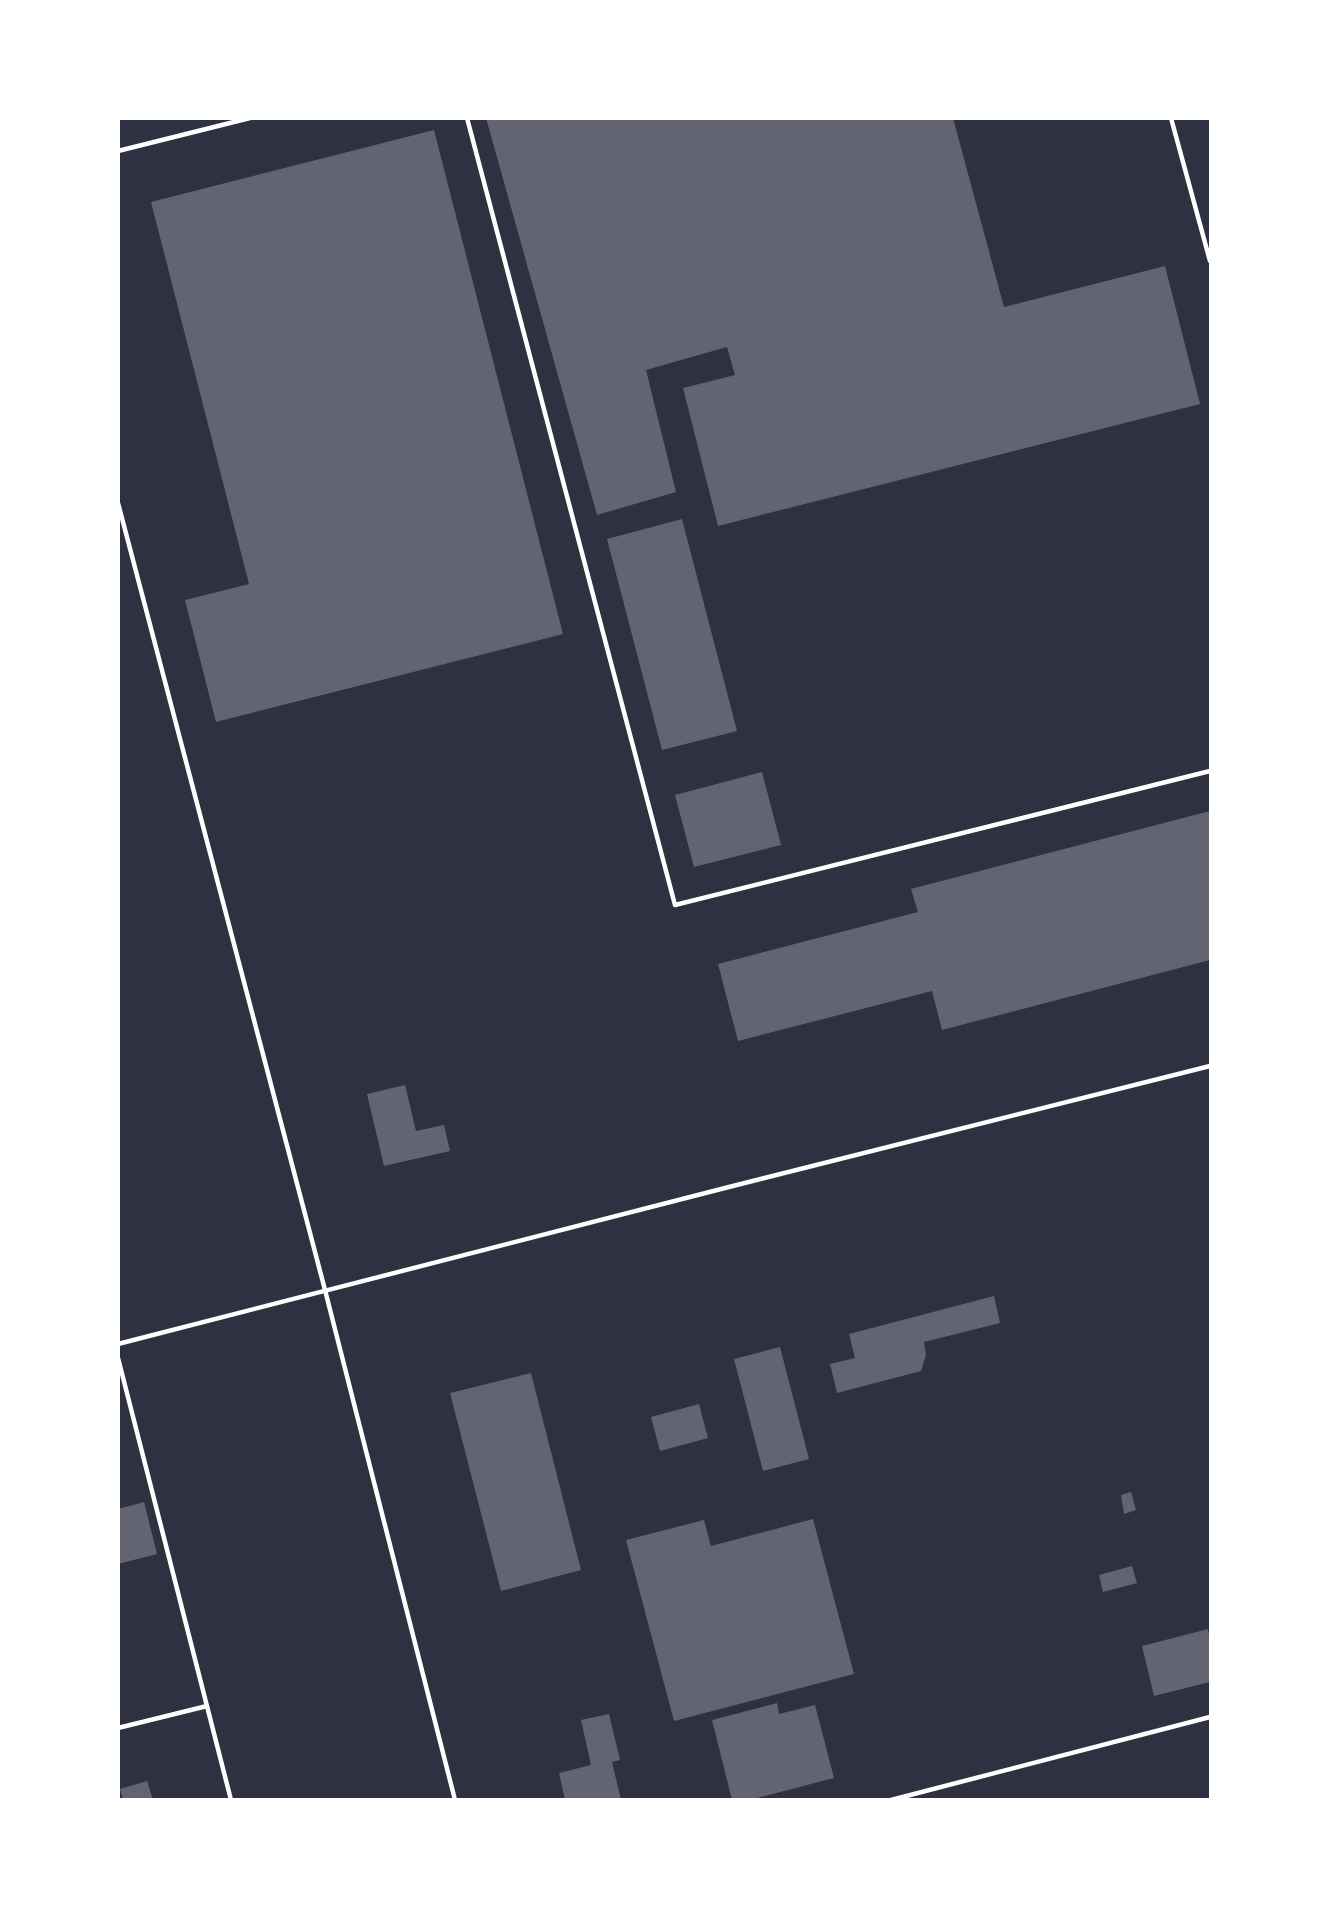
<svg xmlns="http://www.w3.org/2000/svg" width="1329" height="1918" viewBox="0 0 1329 1918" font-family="Commissioner,sans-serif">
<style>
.building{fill:#626471}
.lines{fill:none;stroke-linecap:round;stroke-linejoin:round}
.service{stroke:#fff;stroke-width:4.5}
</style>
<rect width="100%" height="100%" fill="#2d3142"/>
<g class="building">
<path d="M 486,118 L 953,118 L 1004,307 L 1165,266 L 1200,404 L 718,526 L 683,388 L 735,375 L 727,347 L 646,370 L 676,492 L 597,515 Z"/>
<path d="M 434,130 L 563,634 L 216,722 L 185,600 L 249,584 L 151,202 Z"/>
<path d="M 682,519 L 737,731 L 662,750 L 607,539 Z"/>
<path d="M 762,772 L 781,845 L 694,867 L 675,795 Z"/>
<path d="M 1210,811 L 1210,960 L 942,1030 L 932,991 L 738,1041 L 718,964 L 918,912 L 911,889 Z"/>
<path d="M 405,1085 L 416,1131 L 444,1125 L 450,1151 L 384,1166 L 367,1094 Z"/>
<path d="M 994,1296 L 1000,1323 L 924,1342 L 926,1355 L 921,1371 L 837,1393 L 830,1364 L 855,1358 L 849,1334 Z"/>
<path d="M 780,1347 L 809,1459 L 763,1471 L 734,1359 Z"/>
<path d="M 531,1373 L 581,1570 L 501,1591 L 450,1393 Z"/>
<path d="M 699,1404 L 708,1438 L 660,1451 L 651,1417 Z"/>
<path d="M 1131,1492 L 1136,1510 L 1124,1514 L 1121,1495 Z"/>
<path d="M 144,1502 L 157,1554 L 118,1564 L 118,1509 Z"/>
<path d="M 813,1519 L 854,1674 L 674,1721 L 626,1540 L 704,1520 L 711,1546 Z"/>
<path d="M 1132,1566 L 1137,1583 L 1103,1592 L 1099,1575 Z"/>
<path d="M 1208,1629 L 1210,1641 L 1210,1682 L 1154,1696 L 1142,1646 Z"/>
<path d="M 777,1703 L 779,1714 L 815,1705 L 834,1778 L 750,1800 L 732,1800 L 712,1720 Z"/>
<path d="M 609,1714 L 620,1760 L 612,1762 L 621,1800 L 565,1800 L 559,1773 L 591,1765 L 581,1720 Z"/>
<path d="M 147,1781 L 153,1800 L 123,1800 L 120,1789 Z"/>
</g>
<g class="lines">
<g class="service">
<path d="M 467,118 L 675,905 L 1210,771"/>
<path d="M 1171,118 L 1210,261"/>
<path d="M 118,151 L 250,118"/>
<path d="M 118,503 L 325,1290 L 455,1800"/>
<path d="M 118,1344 L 725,1188 L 1210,1066"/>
<path d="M 118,1358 L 231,1800"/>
<path d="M 118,1728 L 207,1706"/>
<path d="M 891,1800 L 1210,1717"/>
</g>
</g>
<rect width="1329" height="1918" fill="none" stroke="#ffffff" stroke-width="240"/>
</svg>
